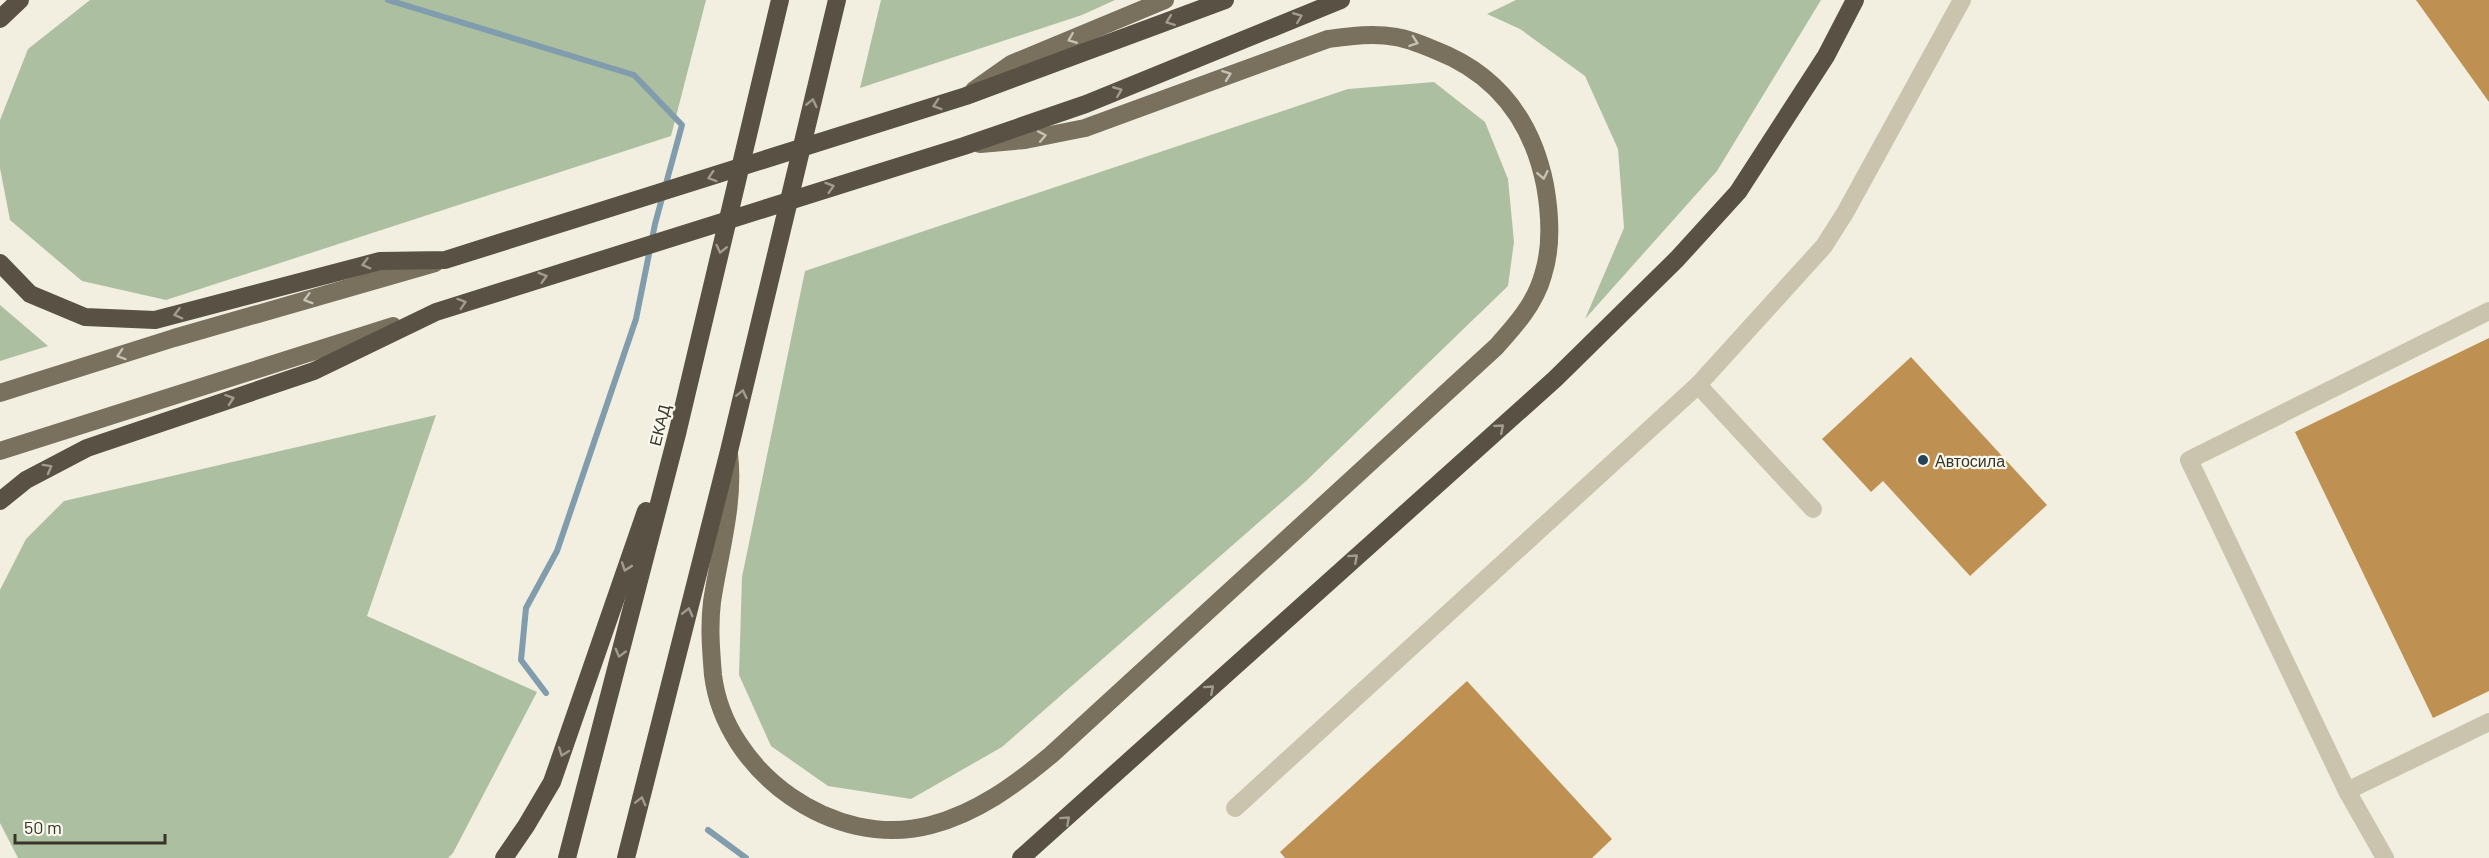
<svg xmlns="http://www.w3.org/2000/svg" width="2489" height="858" viewBox="0 0 2489 858" font-family="Barlow,sans-serif">
<style>
.green{fill:#acc0a1}
.lines{fill:none;stroke-linecap:round;stroke-linejoin:round}
.stream{stroke:#819dad;stroke-width:6}
.building{fill:#be9052}
.minor{stroke:#cac3ad;stroke-width:18}
.major{stroke:#79705d;stroke-width:18}
.highway{stroke:#595143;stroke-width:18}
.oneway{stroke:#a19c90}
.oneway2{stroke:#c6c2b3}
.poi-dot{fill:#234358;stroke:#f9f8ed;stroke-width:2}
.labels{text-anchor:middle;dominant-baseline:central;stroke-width:4.5;stroke-linejoin:round;paint-order:stroke}
.street-label{font-size:16px;fill:#38342b;stroke:#f9f8ed}
.poi-label{font-size:16px;fill:#38342b;stroke:#f9f8ed;text-anchor:start}
</style>
<rect width="100%" height="100%" fill="#f2efe1"/>
<g class="green">
<path d="M 90,0 L 706,0 L 671,136 L 166,300 L 82,281 L 10,220 L 0,168 L 0,120 L 28,49 Z"/>
<path d="M 881,0 L 1115,0 L 1082,15 L 860,88 Z"/>
<path d="M 1516,0 L 1821,0 L 1717,171 L 1585,319 L 1624,228 L 1618,149 L 1585,76 L 1520,29 L 1487,14 Z"/>
<path d="M 1434,82 L 1485,122 L 1508,179 L 1514,242 L 1508,286 L 1305,482 L 1002,747 L 911,799 L 828,786 L 771,746 L 739,675 L 742,577 L 805,271 L 1348,89 Z"/>
<path d="M 0,305 L 48,346 L 0,361 Z"/>
<path d="M 436,415 L 367,616 L 537,692 L 453,853 L 448,858 L 18,858 L 0,823 L 0,590 L 26,539 L 64,501 Z"/>
</g>
<g class="lines">
<g class="stream">
<path d="M 388,0 L 634,75 L 682,125 L 655,224 L 636,319 L 557,551 L 526,608 L 521,660 L 546,693"/>
<path d="M 708,830 L 746,858"/>
</g>
</g>
<g class="building">
<path d="M 2416,0 L 2489,0 L 2489,102 Z"/>
<path d="M 2489,338 L 2489,691 L 2433,718 L 2295,432 Z"/>
<path d="M 1911,357 L 2047,505 L 1970,576 L 1883,481 L 1871,492 L 1822,439 Z"/>
<path d="M 1467,681 L 1612,839 L 1592,858 L 1285,858 L 1280,852 Z"/>
</g>
<g class="lines">
<g class="minor">
<path d="M 1698,385 L 1813,509"/>
<path d="M 2347,791 L 2489,722"/>
<path d="M 1235,808 L 1698,385 L 1824,246 L 1845,213 L 1962,0"/>
<path d="M 2385,858 L 2347,791 L 2189,460 L 2489,311"/>
</g>
<g class="major">
<path d="M 974,90 L 1011,64 L 1165,0"/>
<path d="M 0,393 L 174,338 L 435,263"/>
<path d="M 0,451 L 393,326"/>
<path d="M 729,454 C 735,503 719,554 712,602 C 709,626 711,651 713,675 C 725,772 834,851 931,825 C 977,813 1015,785 1051,755 L 1496,347 C 1515,326 1535,304 1543,275 C 1552,247 1550,213 1545,185 C 1532,120 1497,74 1435,50 C 1423,45 1409,39 1396,37 C 1373,33 1351,36 1328,39 L 1085,128 L 1025,140 L 980,144"/>
</g>
<g class="highway">
<path d="M 0,19 L 20,0"/>
<path d="M 0,263 L 30,294 L 85,317 L 155,320 L 380,261 L 445,260 L 966,96 L 1225,0"/>
<path d="M 0,501 L 26,480 L 87,448 L 314,371 L 436,312 L 964,146 L 1086,104 L 1341,0"/>
<path d="M 504,858 L 526,826 L 552,782 L 646,511"/>
<path d="M 567,858 L 677,434 L 780,0"/>
<path d="M 626,858 L 729,451 L 837,0"/>
<path d="M 1021,858 L 1555,379 L 1677,259 L 1738,192 L 1826,56 L 1855,0"/>
</g>
</g>
<defs><path id="oneway-chevron" d="M-2-3.5L2.5 0L-2 3.5" fill="none" stroke-width="1.6" stroke-linecap="round" stroke-linejoin="round" transform="scale(1.5)"/></defs>
<g class="oneway">
<use href="#oneway-chevron" transform="translate(1298 17) rotate(-22)"/>
<use href="#oneway-chevron" transform="translate(1170 21) rotate(159)"/>
<use href="#oneway-chevron" transform="translate(1118 91) rotate(-22)"/>
<use href="#oneway-chevron" transform="translate(812 103) rotate(-77)"/>
<use href="#oneway-chevron" transform="translate(937 105) rotate(162)"/>
<use href="#oneway-chevron" transform="translate(712 177) rotate(162)"/>
<use href="#oneway-chevron" transform="translate(830 187) rotate(-17)"/>
<use href="#oneway-chevron" transform="translate(721 249) rotate(103)"/>
<use href="#oneway-chevron" transform="translate(366 264) rotate(165)"/>
<use href="#oneway-chevron" transform="translate(543 277) rotate(-17)"/>
<use href="#oneway-chevron" transform="translate(462 303) rotate(-18)"/>
<use href="#oneway-chevron" transform="translate(178 314) rotate(165)"/>
<use href="#oneway-chevron" transform="translate(742 394) rotate(-77)"/>
<use href="#oneway-chevron" transform="translate(230 399) rotate(-19)"/>
<use href="#oneway-chevron" transform="translate(1500 428) rotate(-41)"/>
<use href="#oneway-chevron" transform="translate(48 468) rotate(-29)"/>
<use href="#oneway-chevron" transform="translate(1354 558) rotate(-42)"/>
<use href="#oneway-chevron" transform="translate(626 567) rotate(109)"/>
<use href="#oneway-chevron" transform="translate(688 612) rotate(-76)"/>
<use href="#oneway-chevron" transform="translate(620 653) rotate(105)"/>
<use href="#oneway-chevron" transform="translate(1210 689) rotate(-42)"/>
<use href="#oneway-chevron" transform="translate(563 752) rotate(110)"/>
<use href="#oneway-chevron" transform="translate(641 801) rotate(-76)"/>
<use href="#oneway-chevron" transform="translate(1066 820) rotate(-42)"/>
</g>
<g class="oneway2">
<use href="#oneway-chevron" transform="translate(1072 39) rotate(158)"/>
<use href="#oneway-chevron" transform="translate(1414 42) rotate(19)"/>
<use href="#oneway-chevron" transform="translate(1227 75) rotate(-20)"/>
<use href="#oneway-chevron" transform="translate(1042 136) rotate(-11)"/>
<use href="#oneway-chevron" transform="translate(1543 175) rotate(79)"/>
<use href="#oneway-chevron" transform="translate(308 299) rotate(164)"/>
<use href="#oneway-chevron" transform="translate(121 355) rotate(162)"/>
</g>
<circle class="poi-dot" cx="1923" cy="460" r="6"/>
<g class="labels">
<g class="street-label">
<text transform="translate(659 425) rotate(-76)">ЕКАД</text>
</g>
<g class="poi-label">
<text x="1935" y="460">Автосила</text>
</g>
</g>
<path d="M15 834v9h150v-9" fill="none" stroke="#38342b" stroke-width="3"/>
<text x="24" y="834" font-size="18" fill="#38342b" stroke="#f9f8ed" stroke-width="4.5" paint-order="stroke">50 m</text>
</svg>
